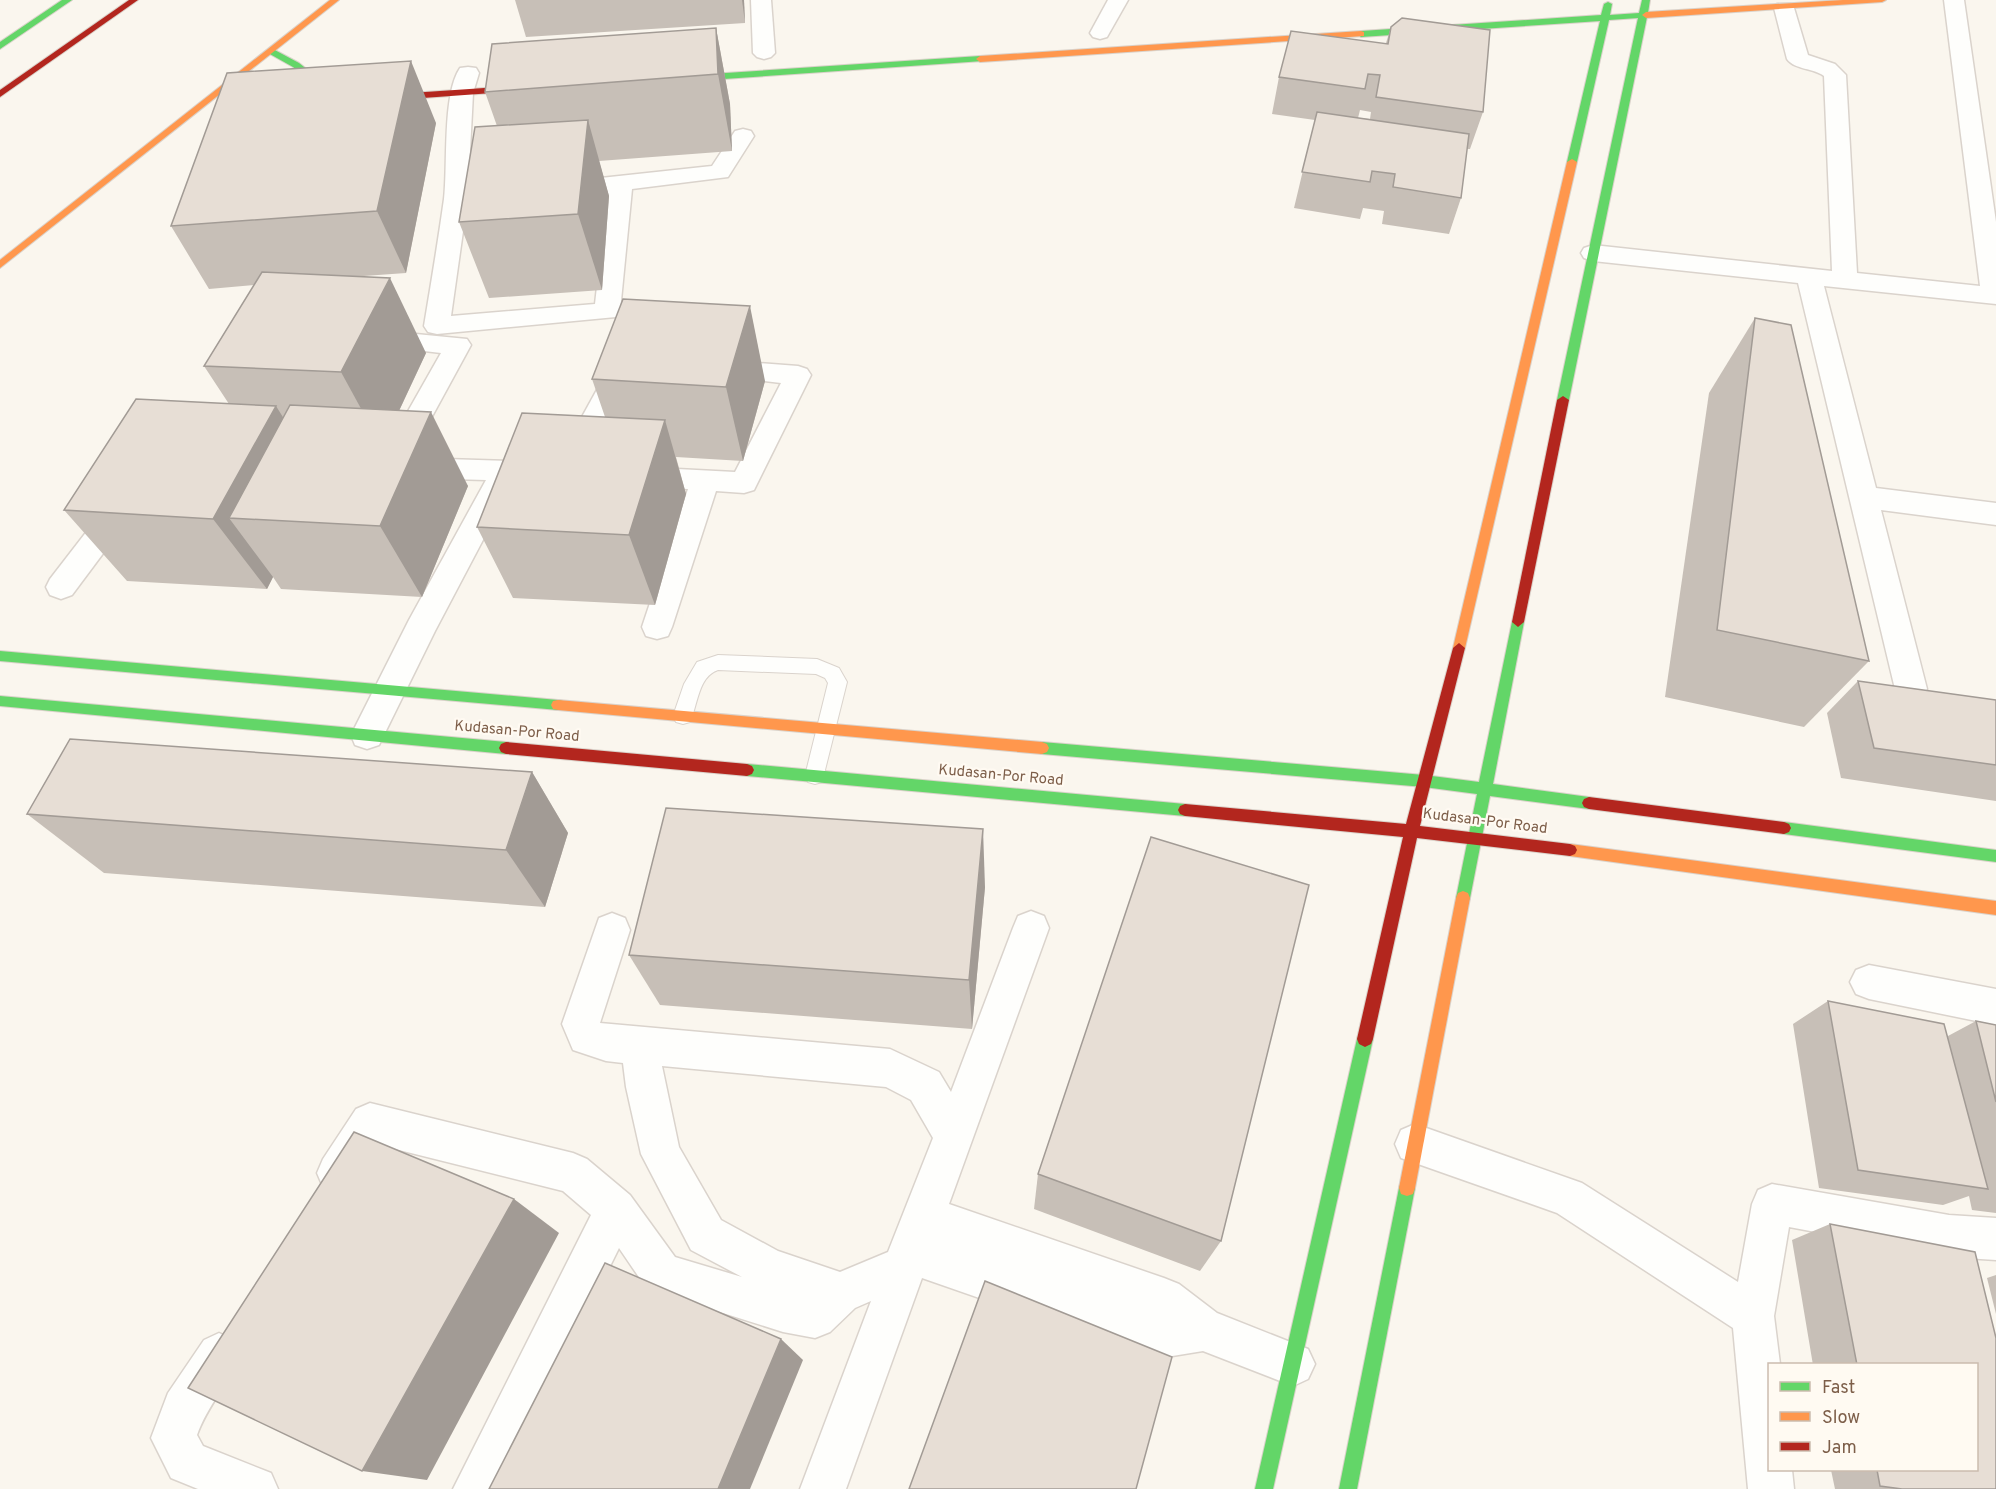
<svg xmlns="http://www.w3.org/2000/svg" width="1996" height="1489" viewBox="0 0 1996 1489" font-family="Overpass,sans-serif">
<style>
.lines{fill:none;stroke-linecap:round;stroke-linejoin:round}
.lane-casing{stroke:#dad3cc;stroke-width:2}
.street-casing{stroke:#dad3cc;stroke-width:3}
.fast-casing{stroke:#dad2ca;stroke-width:2}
.slow-casing{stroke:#dad2ca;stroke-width:2}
.jam-casing{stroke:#dad2ca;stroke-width:2}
.lane{fill:#fefefc;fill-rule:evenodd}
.street{fill:#fefefc;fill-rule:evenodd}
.fast{fill:#63d668;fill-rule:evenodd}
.slow{fill:#ff974d;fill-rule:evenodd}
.jam{fill:#b3261e;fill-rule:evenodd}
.wall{fill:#c7bfb7;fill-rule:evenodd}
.shaded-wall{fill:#a29b95}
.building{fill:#e7ded5;stroke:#a29b95;stroke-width:1.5}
.labels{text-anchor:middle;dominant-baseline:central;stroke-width:4.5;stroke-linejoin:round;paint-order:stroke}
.street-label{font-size:15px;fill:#7d5e49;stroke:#fffaf2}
</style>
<rect width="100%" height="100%" fill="#faf6ee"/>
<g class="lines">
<g class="lane-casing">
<path id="lane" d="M 718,655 L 817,659 L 839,668 L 847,682 L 822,782 L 815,784 L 808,782 L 805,776 L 828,683 L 825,678 L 816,674 L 718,670 C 698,677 698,704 690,722 L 683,724 L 676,722 L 673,716 L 684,684 L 697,662 Z"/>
</g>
<g class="street-casing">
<g id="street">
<path d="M 751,0 L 771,0 L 775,53 L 771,57 L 764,59 L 757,57 L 753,53 Z"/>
<path d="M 1108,0 L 1128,0 L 1107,37 L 1100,39 L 1093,37 L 1090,33 Z"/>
<path d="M 1944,0 L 1964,0 L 1996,222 L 1996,304 L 1824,286 L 1876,488 L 1996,503 L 1996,525 L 1881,510 L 1927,689 L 1922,698 L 1911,702 L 1900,698 L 1895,689 L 1798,283 L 1593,261 L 1584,258 L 1581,253 L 1584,248 L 1593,245 L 1832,271 L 1824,76 C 1814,68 1795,70 1787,59 L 1774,8 L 1777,4 L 1791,4 L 1794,8 L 1808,55 L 1835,64 L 1846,75 L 1857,273 L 1980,286 Z"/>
<path d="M 468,67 L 476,68 L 479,73 L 473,93 L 468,189 L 508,186 L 516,188 L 520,193 L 516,198 L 467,203 L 451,316 L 595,304 L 608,191 L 562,195 L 554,193 L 550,188 L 554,183 L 712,166 L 735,131 L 743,129 L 751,131 L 754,136 L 728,177 L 632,189 L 620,311 L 616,317 L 437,334 L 428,332 L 424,326 C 431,284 438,242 444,199 C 448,166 442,94 460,68 Z"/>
<path d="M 416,334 L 467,339 L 471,345 L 410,457 L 400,460 L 390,457 L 386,450 L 441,353 L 407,349 L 403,343 L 407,337 Z"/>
<path d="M 623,357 L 632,360 L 636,366 L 589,455 L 585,462 L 575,465 L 565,462 L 561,455 L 610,366 L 614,360 Z"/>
<path d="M 719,360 L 798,366 L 807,369 L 811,375 L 754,490 L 744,493 L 716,491 L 672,627 L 668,636 L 657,639 L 646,636 L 642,627 L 688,489 L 639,487 L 629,484 L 625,477 L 629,470 L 639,467 L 735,472 L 781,383 L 710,375 L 706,369 L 710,363 Z"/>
<path d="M 414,458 L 543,462 L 553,465 L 557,472 L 553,479 L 543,482 L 514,481 L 435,631 L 379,745 L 367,749 L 355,745 L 351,735 L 409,620 L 486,480 L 414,478 L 404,475 L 400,468 L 404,461 Z"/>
<path d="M 121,497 L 131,500 L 135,508 L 131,516 L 72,595 L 61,599 L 50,595 L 46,587 L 50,579 L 111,500 Z"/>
<path d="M 1031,911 L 1044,916 L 1049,928 L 949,1204 L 1164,1278 L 1179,1284 L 1217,1313 L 1308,1349 L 1315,1364 L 1308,1379 L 1293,1386 L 1203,1351 L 1154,1359 L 922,1278 L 846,1489 L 800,1489 L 871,1301 L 855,1308 L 830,1332 L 815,1338 L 783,1332 L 647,1289 L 619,1248 L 500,1489 L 453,1489 L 591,1215 L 563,1191 L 379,1145 L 351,1187 L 337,1193 L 323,1187 L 317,1173 L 323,1159 L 356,1109 L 370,1103 L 573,1153 L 587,1159 L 630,1195 L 675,1257 L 742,1277 L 691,1250 L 641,1154 L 626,1087 L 623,1063 L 606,1061 L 573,1050 L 562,1024 L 599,918 L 612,913 L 625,918 L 630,930 L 600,1023 L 890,1049 L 939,1072 L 951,1092 L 1013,928 L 1018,916 ZM 662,1066 L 886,1087 L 911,1100 L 933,1138 L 888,1252 L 840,1272 L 778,1251 L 721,1220 L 679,1147 Z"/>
<path d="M 1869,965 L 1996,989 L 1996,1025 L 1869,999 L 1856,994 L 1850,982 L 1856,970 Z"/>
<path d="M 1415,1124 L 1582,1183 L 1738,1282 L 1752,1204 L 1758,1190 L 1772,1184 L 1949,1215 L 1996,1218 L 1996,1260 L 1949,1257 L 1789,1227 L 1774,1316 L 1780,1364 L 1770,1364 L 1770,1470 L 1792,1470 L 1794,1489 L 1748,1489 L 1733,1328 L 1557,1213 L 1401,1158 L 1395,1144 L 1401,1130 Z"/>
<path d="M 219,1333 L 234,1340 L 241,1355 C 229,1383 207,1406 197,1435 L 203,1446 L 271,1473 L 278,1489 L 198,1489 L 171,1478 L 151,1438 L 168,1393 L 204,1340 Z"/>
</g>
</g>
<g class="fast-casing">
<g id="fast">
<path d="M 62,0 L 72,0 L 0,49 L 0,42 Z"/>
<path d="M 1642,0 L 1650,0 L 1648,13 L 1650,15 L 1647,17 L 1569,400 L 1563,404 L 1557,400 L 1638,18 L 1609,20 L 1577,162 L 1572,165 L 1567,162 L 1600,21 L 1361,37 L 1357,34 L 1361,31 L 1601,15 L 1604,4 L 1608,2 L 1612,4 L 1610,15 L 1639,13 Z"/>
<path d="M 271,48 L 299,63 L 323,82 L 316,84 L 293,67 L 268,53 L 267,51 Z"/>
<path d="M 980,56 L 983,57 L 983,61 L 680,82 L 676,79 L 680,76 Z"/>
<path d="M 1518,617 L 1524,622 L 1493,784 L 1589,797 L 1594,799 L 1596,803 L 1594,807 L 1589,809 L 1490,796 L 1470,898 L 1468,903 L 1463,905 L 1458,903 L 1456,898 L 1477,794 L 1424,787 L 1042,754 L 1037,752 L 1035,748 L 1037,744 L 1042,742 L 1424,775 L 1479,782 L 1512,622 Z"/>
<path d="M 0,651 L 558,700 L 563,701 L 565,705 L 563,709 L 558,710 L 0,661 Z"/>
<path d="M 0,696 L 506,742 L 511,744 L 513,748 L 511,752 L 506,754 L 0,706 Z"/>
<path d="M 747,764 L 1185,804 L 1190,806 L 1192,810 L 1190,814 L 1185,816 L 747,776 L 742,774 L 740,770 L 742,766 Z"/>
<path d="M 1784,822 L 1996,850 L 1996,862 L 1784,834 L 1779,832 L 1777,828 L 1779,824 Z"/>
<path d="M 1365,1031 L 1371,1034 L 1373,1039 L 1273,1489 L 1255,1489 L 1357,1039 L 1359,1034 Z"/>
<path d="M 1407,1180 L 1413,1182 L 1415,1188 L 1357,1489 L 1339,1489 L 1399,1188 L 1401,1182 Z"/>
</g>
</g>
<g class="slow-casing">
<g id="slow">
<path d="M 330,0 L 339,0 L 0,268 L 0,260 Z"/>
<path d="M 1843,0 L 1886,0 L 1882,2 L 1646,18 L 1642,15 L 1646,12 Z"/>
<path d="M 1361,31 L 1364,32 L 1364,36 L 980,62 L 976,59 L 980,56 Z"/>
<path d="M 1572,159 L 1577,162 L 1465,648 L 1459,653 L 1453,648 L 1567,162 Z"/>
<path d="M 558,700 L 1042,742 L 1047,744 L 1049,748 L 1047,752 L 1042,754 L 558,710 L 553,709 L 551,705 L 553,701 Z"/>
<path d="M 1570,844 L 1996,901 L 1996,915 L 1570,856 L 1565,854 L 1563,850 L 1565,846 Z"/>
<path d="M 1463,891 L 1468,893 L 1470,898 L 1415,1188 L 1413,1194 L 1407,1196 L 1401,1194 L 1399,1188 L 1456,898 L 1458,893 Z"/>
</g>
</g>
<g class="jam-casing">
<g id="jam">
<path d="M 129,0 L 138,0 L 0,97 L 0,90 Z"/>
<path d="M 530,85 L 534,88 L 533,90 L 381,101 L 377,98 L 381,95 Z"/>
<path d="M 1563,396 L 1569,400 L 1524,622 L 1518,627 L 1512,622 L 1557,400 Z"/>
<path d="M 1459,643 L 1465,648 L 1420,826 L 1570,844 L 1575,846 L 1577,850 L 1575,854 L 1570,856 L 1417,838 L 1373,1039 L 1371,1044 L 1365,1047 L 1359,1044 L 1357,1039 L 1403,837 L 1185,816 L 1180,814 L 1178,810 L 1180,806 L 1185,804 L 1406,824 L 1453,648 Z"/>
<path d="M 506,742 L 747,764 L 752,766 L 754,770 L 752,774 L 747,776 L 506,754 L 501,752 L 499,748 L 501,744 Z"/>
<path d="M 1589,797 L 1784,822 L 1789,824 L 1791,828 L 1789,832 L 1784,834 L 1589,809 L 1584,807 L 1582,803 L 1584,799 Z"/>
</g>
</g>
<use href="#lane" class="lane"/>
<use href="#street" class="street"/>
<use href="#fast" class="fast"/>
<use href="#slow" class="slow"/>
<use href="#jam" class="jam"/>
</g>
<g class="wall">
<path d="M 515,0 L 744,0 L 745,23 L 526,37 Z"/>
<path d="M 1391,27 L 1483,112 L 1470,149 L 1467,149 L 1461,198 L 1449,234 L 1382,224 L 1384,211 L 1363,208 L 1360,219 L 1294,208 L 1315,120 L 1272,114 L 1279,77 L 1386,43 ZM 1360,110 L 1371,112 L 1370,119 L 1358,118 Z"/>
<path d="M 716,28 L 730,104 L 732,151 L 599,161 L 609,196 L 602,290 L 489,298 L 459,222 L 497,126 L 485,92 Z"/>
<path d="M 436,123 L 406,273 L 364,276 L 426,353 L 399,411 L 468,486 L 422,597 L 281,589 L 273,577 L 267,589 L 127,581 L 64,510 L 229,404 L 204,366 L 254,285 L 209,289 L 171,226 Z"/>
<path d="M 1755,318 L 1869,661 L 1804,727 L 1665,697 L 1709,393 Z"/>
<path d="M 592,379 L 765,381 L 743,461 L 676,457 L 686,494 L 655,605 L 513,598 L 477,527 L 605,417 Z"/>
<path d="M 1858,681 L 1996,700 L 1996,801 L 1841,778 L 1827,713 Z"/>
<path d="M 532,772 L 568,833 L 545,907 L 104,873 L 27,814 Z"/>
<path d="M 985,887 L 972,1029 L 660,1005 L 629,955 Z"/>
<path d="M 1828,1001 L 1948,1036 L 1976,1021 L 1996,1025 L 1996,1213 L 1972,1210 L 1969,1196 L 1943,1205 L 1819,1188 L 1793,1024 Z"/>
<path d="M 1038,1174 L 1221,1241 L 1200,1271 L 1034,1209 Z"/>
<path d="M 1830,1224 L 1975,1252 L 1996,1338 L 1996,1489 L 1835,1489 L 1831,1470 L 1977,1470 L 1977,1365 L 1813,1365 L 1792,1240 Z"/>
<path d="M 1996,1275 L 1996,1314 L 1987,1278 Z"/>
</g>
<g class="shaded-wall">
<path d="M 742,0 L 744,0 L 745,23 Z"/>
<path d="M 716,28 L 730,104 L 732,151 L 718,74 Z"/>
<path d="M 411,61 L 436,123 L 406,273 L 377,211 Z"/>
<path d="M 588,120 L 609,196 L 602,290 L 578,214 Z"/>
<path d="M 390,278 L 426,353 L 382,447 L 341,372 Z"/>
<path d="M 750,306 L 765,381 L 743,461 L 726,387 Z"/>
<path d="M 276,406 L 322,480 L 229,518 L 273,577 L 267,589 L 213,519 Z"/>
<path d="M 431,412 L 468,486 L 422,597 L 380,526 Z"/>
<path d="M 665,420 L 686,494 L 655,605 L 629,535 Z"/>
<path d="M 532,772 L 568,833 L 545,907 L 506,850 Z"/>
<path d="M 983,829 L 985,887 L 972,1029 L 969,980 Z"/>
<path d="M 514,1199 L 559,1233 L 427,1480 L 362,1471 Z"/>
<path d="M 781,1339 L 803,1360 L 750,1489 L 718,1489 Z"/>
</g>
<g class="building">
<path d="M 1402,18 L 1490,30 L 1483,112 L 1376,97 L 1380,75 L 1368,74 L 1365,89 L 1279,77 L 1291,31 L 1388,44 L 1391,27 Z"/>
<path d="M 716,28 L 718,74 L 485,92 L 492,44 Z"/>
<path d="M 411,61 L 377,211 L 171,226 L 227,73 Z"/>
<path d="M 1317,112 L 1469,134 L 1461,198 L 1393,187 L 1395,174 L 1372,171 L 1370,182 L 1302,172 Z"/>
<path d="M 588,120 L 578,214 L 459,222 L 475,127 Z"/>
<path d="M 262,272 L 390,278 L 341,372 L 204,366 Z"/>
<path d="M 623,299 L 750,306 L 726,387 L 592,379 Z"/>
<path d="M 1755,318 L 1791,325 L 1869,661 L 1717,630 Z"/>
<path d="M 136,399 L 276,406 L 213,519 L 64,510 Z"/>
<path d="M 290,405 L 431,412 L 380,526 L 229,518 Z"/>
<path d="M 522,413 L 665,420 L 629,535 L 477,527 Z"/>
<path d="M 1858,681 L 1996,700 L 1996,765 L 1874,748 Z"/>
<path d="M 70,739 L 532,772 L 506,850 L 27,814 Z"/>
<path d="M 666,808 L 983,829 L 969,980 L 629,955 Z"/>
<path d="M 1151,837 L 1309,885 L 1221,1241 L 1038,1174 Z"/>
<path d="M 1828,1001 L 1944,1024 L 1988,1189 L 1858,1170 Z"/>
<path d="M 1976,1021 L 1996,1025 L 1996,1102 Z"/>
<path d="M 354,1132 L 514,1199 L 362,1471 L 188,1388 Z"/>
<path d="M 1830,1224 L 1975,1252 L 1996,1338 L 1996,1489 L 1902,1489 L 1880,1486 L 1877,1470 L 1977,1470 L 1977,1365 L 1857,1365 Z"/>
<path d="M 605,1263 L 781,1339 L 718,1489 L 489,1489 Z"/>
<path d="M 985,1281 L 1172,1357 L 1136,1489 L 909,1489 Z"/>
</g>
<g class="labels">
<g class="street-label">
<text transform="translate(517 732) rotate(5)">Kudasan-Por Road</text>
<text transform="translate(1001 776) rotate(5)">Kudasan-Por Road</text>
<text transform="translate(1485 822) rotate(7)">Kudasan-Por Road</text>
</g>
</g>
<rect x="1768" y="1363" width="210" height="108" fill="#fffaf2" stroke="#cbbcae" stroke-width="1.5"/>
<rect x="1780" y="1382" width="30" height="9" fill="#63d668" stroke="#cbbcae" stroke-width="1.5"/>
<text x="1822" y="1393" font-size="18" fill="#7d5e49">Fast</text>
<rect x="1780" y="1412" width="30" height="9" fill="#ff974d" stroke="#cbbcae" stroke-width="1.5"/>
<text x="1822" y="1423" font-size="18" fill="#7d5e49">Slow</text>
<rect x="1780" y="1442" width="30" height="9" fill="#b3261e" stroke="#cbbcae" stroke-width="1.5"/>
<text x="1822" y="1453" font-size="18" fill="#7d5e49">Jam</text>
</svg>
